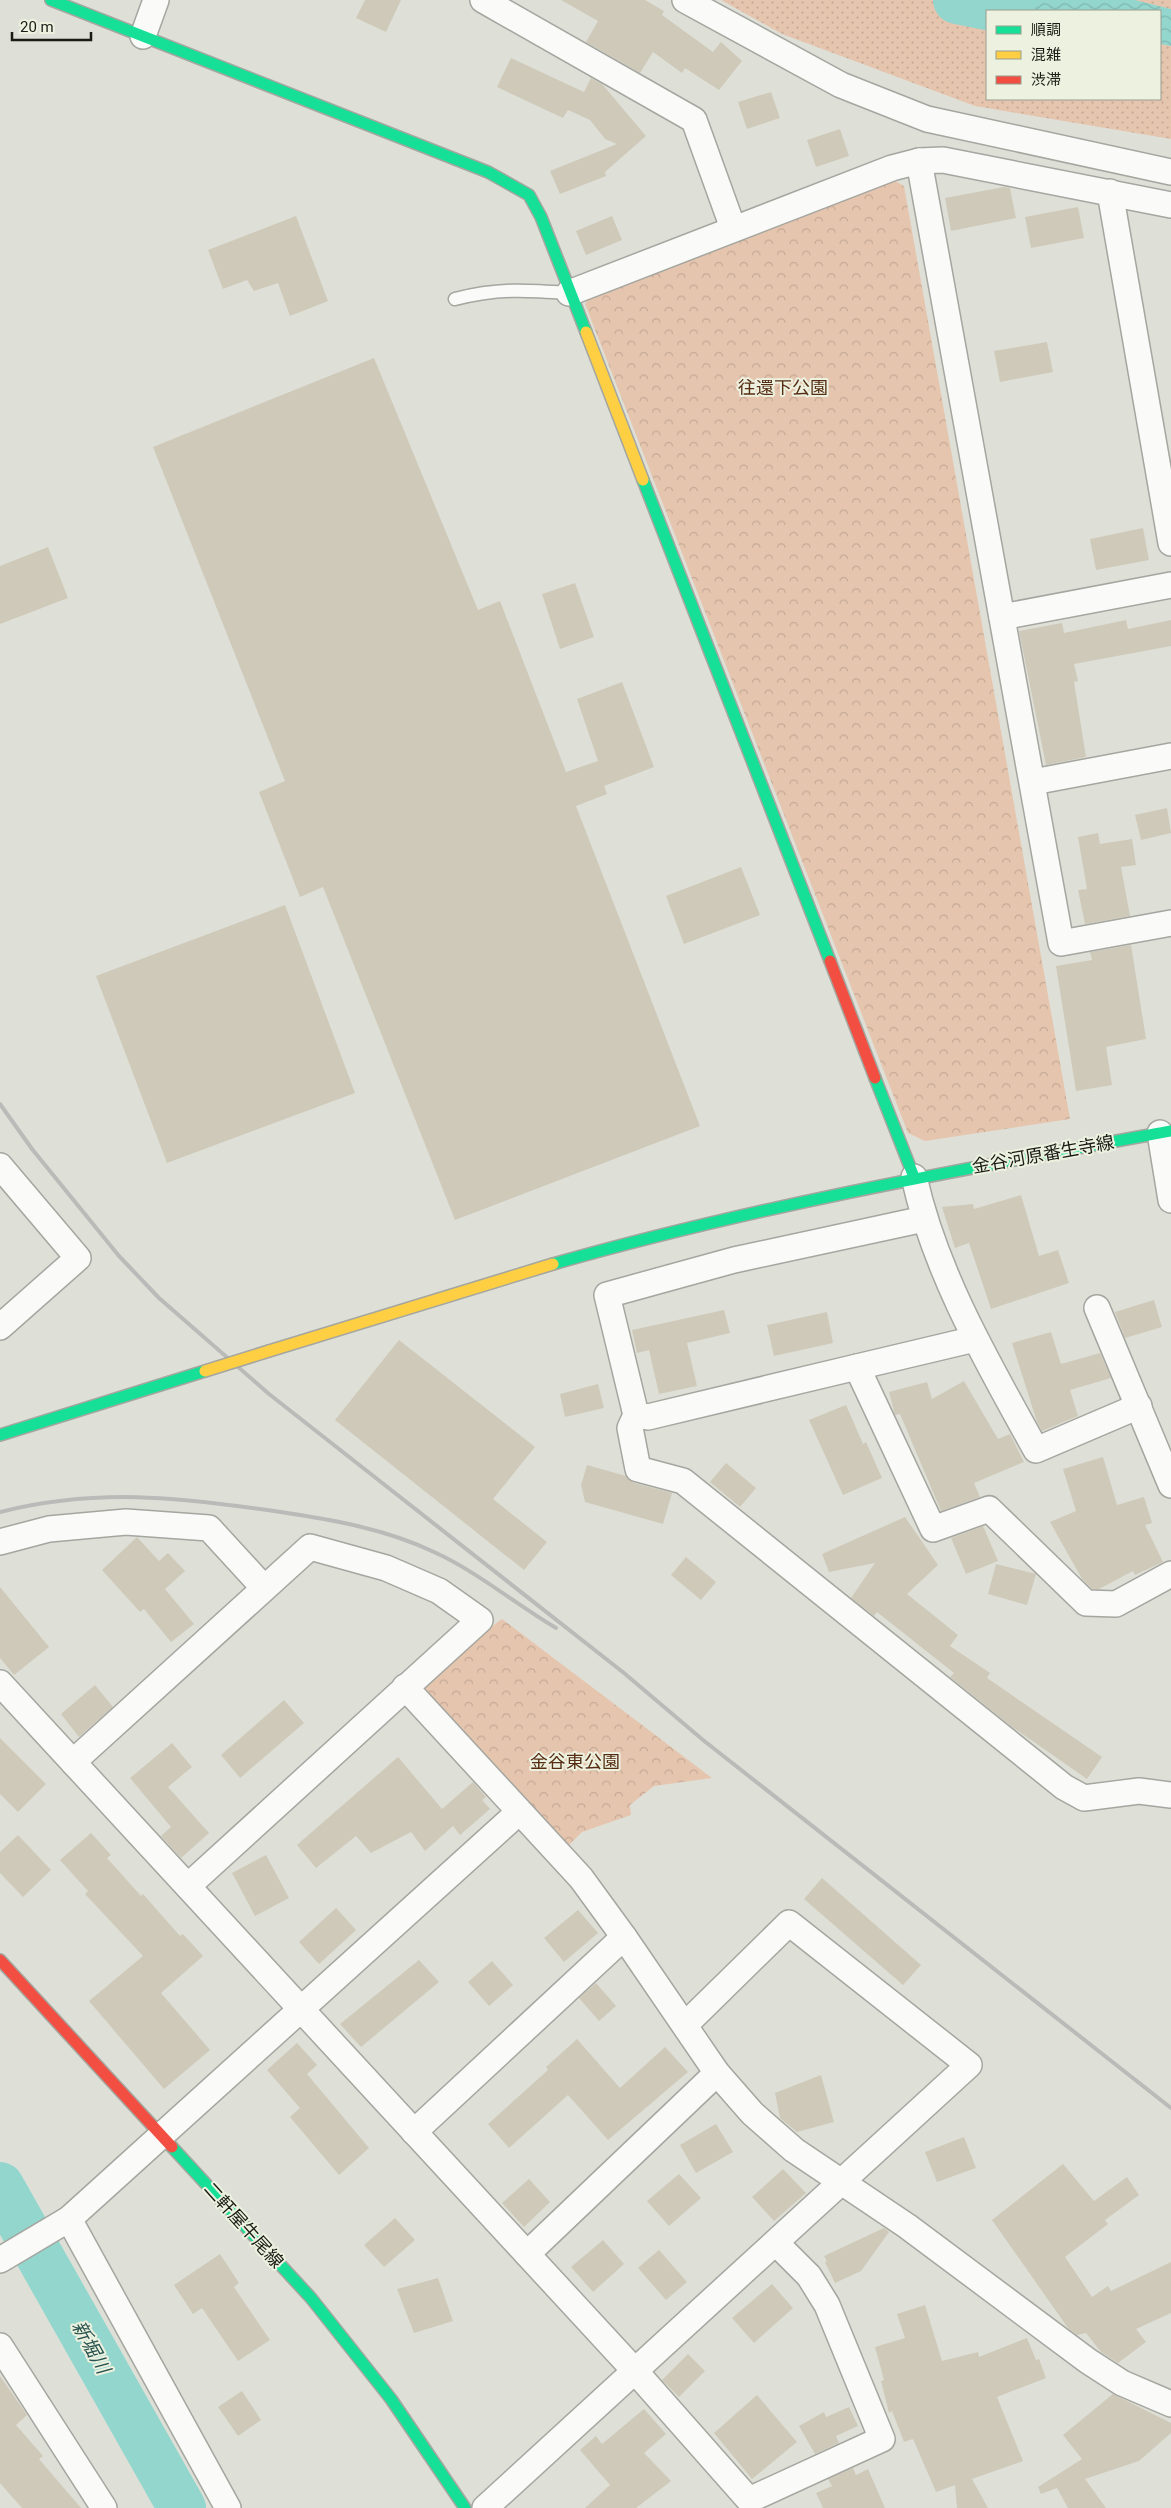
<svg xmlns="http://www.w3.org/2000/svg" width="1171" height="2508" viewBox="0 0 1171 2508" font-family="Roboto,'Noto Sans JP',sans-serif">
<style>
.grass{fill:url(#grass-dots);fill-rule:evenodd}
.forest{fill:url(#forest-crowns)}
.water{fill:url(#water-waves)}
.lines{fill:none;stroke-linecap:round;stroke-linejoin:round}
.river{stroke:#93d6ce;stroke-width:48}
.building{fill:#cfc9b9}
.lane-casing{stroke:#a4a69f;stroke-width:15}
.street-casing{stroke:#a4a69f;stroke-width:28}
.fast-casing{stroke:#a4a69f;stroke-width:14}
.slow-casing{stroke:#a4a69f;stroke-width:14}
.jam-casing{stroke:#a4a69f;stroke-width:14}
.lane{stroke:#fafaf9;stroke-width:12}
.street{stroke:#fafaf9;stroke-width:25}
.fast{stroke:#16e098;stroke-width:11}
.slow{stroke:#ffcf43;stroke-width:11}
.jam{stroke:#f24e42;stroke-width:11}
.rail{stroke:#babbb8;stroke-width:4}
.slow-bridge-casing{stroke:#a4a69f;stroke-width:14;stroke-linecap:butt}
.slow-bridge{stroke:#ffcf43;stroke-width:11}
.labels{text-anchor:middle;dominant-baseline:central;stroke-width:4;stroke-linejoin:round;paint-order:stroke}
.park-label{font-size:18px;fill:#562d13;stroke:#edf2e0}
.street-label{font-size:18px;fill:#1a1b15;stroke:#edf2e0}
.water-label{font-size:19px;font-style:italic;fill:#28534f;stroke:#edf2e0}
</style>
<defs>
<pattern id="grass-dots" width="8" height="8" patternUnits="userSpaceOnUse" patternTransform="scale(1.25)"><rect width="8" height="8" fill="#e6c5ae"/><path d="M2 2h.1M6 6h.1" fill="none" stroke="#c5a995" stroke-width="1.8" stroke-linecap="round"/></pattern>
<pattern id="forest-crowns" width="20" height="18" patternUnits="userSpaceOnUse" patternTransform="scale(1.25)"><rect width="20" height="18" fill="#e6c5ae"/><path d="M2 6a3 3 0 1 1 6 0M12 15a3 3 0 1 1 6 0" fill="none" stroke="#c5a995"/></pattern>
<pattern id="water-waves" width="16" height="10" patternUnits="userSpaceOnUse" patternTransform="scale(1.25)"><rect width="16" height="10" fill="#93d6ce"/><path d="M0 5q4-4 8 0t8 0" fill="none" stroke="#7eb7b0"/></pattern>
</defs>
<rect width="100%" height="100%" fill="#dee0d7"/>
<path class="grass" d="M 721,0 L 1171,0 L 1171,139 L 975,106 L 782,34 ZM 987,11 L 1160,11 L 1160,99 L 987,99 Z"/>
<g class="forest">
<path d="M 894,180 L 904,186 L 1070,1119 L 925,1141 L 908,1133 L 585,304 L 594,289 Z"/>
<path d="M 502,1619 L 712,1778 L 654,1786 L 630,1805 L 631,1815 L 582,1832 L 564,1850 L 418,1691 L 420,1679 Z"/>
</g>
<path class="water" d="M 973,0 L 1135,0 L 1171,9 L 1171,46 L 1160,44 L 1160,11 L 1021,11 Z"/>
<g class="lines">
<g class="river">
<path d="M 957,0 L 1011,11"/>
<path d="M 0,2186 L 182,2508"/>
</g>
</g>
<g class="building">
<path d="M 365,0 L 401,0 L 386,32 L 356,18 Z"/>
<path d="M 561,0 L 645,0 L 664,11 L 662,15 L 713,52 L 721,42 L 742,61 L 719,90 L 685,68 L 682,73 L 653,52 L 640,73 L 586,42 L 598,21 Z"/>
<path d="M 511,58 L 584,92 L 591,78 L 602,84 L 646,136 L 605,172 L 606,176 L 560,194 L 550,171 L 617,144 L 605,139 L 590,120 L 568,110 L 563,118 L 497,87 Z"/>
<path d="M 771,92 L 780,118 L 747,129 L 738,102 Z"/>
<path d="M 840,129 L 849,156 L 816,167 L 807,140 Z"/>
<path d="M 1004,187 L 1010,188 L 1016,218 L 951,231 L 945,198 Z"/>
<path d="M 1078,207 L 1084,238 L 1031,248 L 1025,217 Z"/>
<path d="M 296,216 L 328,301 L 290,316 L 278,283 L 254,291 L 247,280 L 223,289 L 208,250 Z"/>
<path d="M 612,216 L 622,240 L 586,255 L 576,231 Z"/>
<path d="M 1047,342 L 1053,372 L 1000,382 L 994,351 Z"/>
<path d="M 374,358 L 478,610 L 500,601 L 566,772 L 598,761 L 577,699 L 622,682 L 654,767 L 604,786 L 607,794 L 576,806 L 700,1126 L 455,1220 L 323,887 L 300,897 L 259,792 L 285,781 L 153,447 Z"/>
<path d="M 1143,528 L 1149,560 L 1096,570 L 1090,539 Z"/>
<path d="M 48,547 L 68,598 L 0,624 L 0,566 Z"/>
<path d="M 575,583 L 594,637 L 560,649 L 542,594 Z"/>
<path d="M 1126,620 L 1128,629 L 1171,620 L 1171,646 L 1074,664 L 1078,681 L 1074,682 L 1086,757 L 1046,765 L 1019,631 L 1062,623 L 1064,633 Z"/>
<path d="M 1167,808 L 1171,833 L 1141,840 L 1135,815 Z"/>
<path d="M 1098,833 L 1100,844 L 1132,839 L 1136,865 L 1121,867 L 1130,916 L 1085,924 L 1078,890 L 1087,889 L 1078,837 Z"/>
<path d="M 741,867 L 760,915 L 684,944 L 666,896 Z"/>
<path d="M 285,905 L 355,1093 L 167,1163 L 96,976 Z"/>
<path d="M 1131,945 L 1146,1039 L 1106,1047 L 1112,1085 L 1076,1091 L 1056,966 L 1092,960 L 1090,952 Z"/>
<path d="M 1021,1195 L 1039,1256 L 1058,1250 L 1069,1283 L 991,1309 L 969,1243 L 955,1248 L 942,1207 L 973,1204 L 974,1209 Z"/>
<path d="M 1154,1300 L 1162,1327 L 1125,1338 L 1115,1312 Z"/>
<path d="M 724,1310 L 730,1333 L 687,1343 L 697,1386 L 659,1394 L 649,1350 L 637,1353 L 632,1330 Z"/>
<path d="M 827,1312 L 833,1343 L 774,1356 L 767,1325 Z"/>
<path d="M 1051,1332 L 1061,1364 L 1100,1353 L 1111,1378 L 1070,1390 L 1078,1416 L 1042,1431 L 1037,1422 L 1012,1343 Z"/>
<path d="M 399,1340 L 535,1447 L 493,1499 L 547,1542 L 524,1570 L 335,1420 Z"/>
<path d="M 964,1381 L 998,1439 L 1010,1434 L 1024,1462 L 974,1483 L 980,1497 L 941,1511 L 900,1414 L 895,1415 L 889,1392 L 927,1382 L 932,1399 Z"/>
<path d="M 598,1384 L 604,1408 L 565,1417 L 560,1394 Z"/>
<path d="M 846,1405 L 863,1444 L 866,1442 L 882,1478 L 843,1495 L 809,1420 Z"/>
<path d="M 1103,1457 L 1117,1505 L 1144,1497 L 1152,1523 L 1145,1525 L 1163,1562 L 1135,1575 L 1133,1571 L 1099,1589 L 1092,1589 L 1082,1579 L 1050,1522 L 1076,1511 L 1063,1469 Z"/>
<path d="M 726,1463 L 756,1488 L 740,1507 L 710,1482 Z"/>
<path d="M 587,1465 L 626,1476 L 634,1483 L 672,1493 L 663,1524 L 585,1502 L 581,1485 Z"/>
<path d="M 905,1517 L 938,1565 L 907,1594 L 958,1635 L 950,1646 L 990,1673 L 987,1678 L 1102,1757 L 1087,1779 L 1011,1726 L 950,1677 L 954,1673 L 877,1612 L 874,1616 L 851,1598 L 875,1563 L 829,1572 L 822,1554 Z"/>
<path d="M 983,1526 L 998,1561 L 966,1574 L 951,1538 Z"/>
<path d="M 137,1537 L 159,1561 L 168,1553 L 185,1571 L 165,1589 L 194,1624 L 171,1642 L 144,1609 L 140,1612 L 102,1570 Z"/>
<path d="M 686,1557 L 716,1582 L 701,1600 L 671,1575 Z"/>
<path d="M 996,1564 L 1036,1574 L 1027,1605 L 988,1594 Z"/>
<path d="M 0,1587 L 49,1647 L 14,1675 L 0,1658 Z"/>
<path d="M 95,1685 L 113,1707 L 79,1737 L 61,1714 Z"/>
<path d="M 284,1700 L 304,1723 L 240,1778 L 221,1755 Z"/>
<path d="M 0,1738 L 46,1784 L 18,1812 L 0,1794 Z"/>
<path d="M 172,1743 L 192,1767 L 168,1787 L 209,1833 L 181,1858 L 161,1836 L 171,1827 L 130,1778 Z"/>
<path d="M 398,1757 L 442,1809 L 473,1782 L 486,1797 L 482,1800 L 490,1809 L 460,1835 L 453,1826 L 425,1851 L 411,1832 L 371,1853 L 356,1836 L 316,1868 L 297,1845 Z"/>
<path d="M 91,1833 L 111,1855 L 107,1858 L 141,1896 L 143,1894 L 180,1936 L 183,1934 L 203,1956 L 161,1993 L 210,2050 L 164,2089 L 89,2001 L 143,1956 L 85,1894 L 88,1891 L 60,1860 Z"/>
<path d="M 18,1835 L 51,1870 L 23,1897 L 0,1873 L 0,1852 Z"/>
<path d="M 266,1855 L 289,1898 L 255,1916 L 232,1873 Z"/>
<path d="M 822,1878 L 921,1965 L 903,1985 L 804,1899 Z"/>
<path d="M 336,1908 L 356,1930 L 319,1964 L 299,1942 Z"/>
<path d="M 578,1910 L 598,1933 L 564,1962 L 544,1938 Z"/>
<path d="M 419,1960 L 439,1982 L 361,2047 L 340,2024 Z"/>
<path d="M 492,1961 L 513,1985 L 489,2006 L 468,1982 Z"/>
<path d="M 596,1983 L 616,2006 L 599,2021 L 579,1998 Z"/>
<path d="M 577,2039 L 620,2088 L 665,2047 L 688,2072 L 608,2140 L 568,2095 L 509,2148 L 488,2124 L 548,2070 L 546,2067 Z"/>
<path d="M 297,2043 L 317,2065 L 307,2074 L 369,2148 L 339,2175 L 290,2117 L 300,2108 L 267,2070 Z"/>
<path d="M 821,2075 L 834,2122 L 797,2132 L 780,2118 L 775,2093 Z"/>
<path d="M 716,2124 L 733,2152 L 696,2173 L 680,2145 Z"/>
<path d="M 964,2137 L 976,2168 L 937,2182 L 925,2152 Z"/>
<path d="M 1063,2164 L 1094,2201 L 1127,2177 L 1139,2195 L 1105,2220 L 1108,2224 L 1065,2257 L 1092,2297 L 1108,2286 L 1111,2291 L 1171,2262 L 1171,2313 L 1136,2329 L 1146,2342 L 1118,2363 L 1101,2352 L 1086,2333 L 1077,2335 L 1068,2328 L 992,2220 Z"/>
<path d="M 783,2169 L 806,2193 L 774,2221 L 752,2197 Z"/>
<path d="M 679,2174 L 701,2198 L 669,2226 L 647,2201 Z"/>
<path d="M 529,2179 L 550,2202 L 524,2227 L 502,2203 Z"/>
<path d="M 395,2218 L 415,2240 L 384,2267 L 364,2245 Z"/>
<path d="M 884,2228 L 889,2232 L 861,2271 L 835,2283 L 825,2262 L 827,2261 L 824,2256 Z"/>
<path d="M 603,2240 L 624,2264 L 593,2292 L 571,2267 Z"/>
<path d="M 659,2250 L 687,2282 L 666,2300 L 638,2268 Z"/>
<path d="M 220,2254 L 239,2283 L 234,2287 L 270,2340 L 238,2361 L 202,2308 L 193,2314 L 174,2285 Z"/>
<path d="M 438,2278 L 453,2321 L 414,2333 L 397,2289 Z"/>
<path d="M 772,2284 L 793,2308 L 754,2343 L 732,2318 Z"/>
<path d="M 925,2305 L 942,2361 L 978,2352 L 979,2357 L 1027,2338 L 1036,2360 L 1039,2359 L 1046,2378 L 997,2397 L 1023,2461 L 972,2479 L 988,2508 L 957,2508 L 955,2485 L 936,2492 L 913,2439 L 904,2442 L 892,2411 L 889,2413 L 881,2381 L 884,2380 L 875,2347 L 905,2338 L 897,2314 Z"/>
<path d="M 688,2354 L 705,2371 L 679,2397 L 662,2380 Z"/>
<path d="M 0,2376 L 27,2415 L 16,2425 L 43,2456 L 39,2459 L 81,2508 L 22,2508 L 0,2483 Z"/>
<path d="M 242,2391 L 261,2420 L 238,2436 L 218,2407 Z"/>
<path d="M 1113,2394 L 1171,2423 L 1171,2433 L 1139,2461 L 1085,2479 L 1106,2508 L 1068,2508 L 1057,2488 L 1041,2494 L 1038,2487 L 1082,2459 L 1063,2435 Z"/>
<path d="M 757,2395 L 797,2442 L 752,2479 L 714,2433 Z"/>
<path d="M 849,2407 L 858,2426 L 836,2436 L 839,2443 L 815,2454 L 799,2426 L 824,2412 L 826,2417 Z"/>
<path d="M 644,2409 L 666,2434 L 644,2453 L 671,2481 L 636,2508 L 585,2508 L 610,2485 L 580,2450 L 596,2436 L 602,2444 Z"/>
<path d="M 853,2468 L 856,2475 L 868,2469 L 885,2508 L 823,2508 L 816,2493 L 832,2486 L 828,2479 Z"/>
</g>
<g class="lines">
<g class="lane-casing">
<path id="lane" d="M 455,299 C 498,288 526,290 569,293"/>
</g>
<g class="street-casing">
<g id="street">
<path d="M 483,0 L 694,120 L 733,228"/>
<path d="M 685,0 L 841,85 L 927,119 L 1171,172"/>
<path d="M 143,36 L 156,0"/>
<path d="M 919,161 L 1061,943 L 1171,923"/>
<path d="M 1110,192 L 1171,543"/>
<path d="M 569,293 L 892,168 L 919,161 L 943,160 L 1171,205"/>
<path d="M 1002,617 L 1171,585"/>
<path d="M 1033,782 L 1171,756"/>
<path d="M 1160,1133 L 1171,1200"/>
<path d="M 0,1166 L 78,1258 L 0,1327"/>
<path d="M 914,1177 C 936,1275 988,1363 1036,1450 L 1139,1406"/>
<path d="M 1097,1308 L 1171,1485"/>
<path d="M 975,1339 L 857,1367 L 933,1529 L 989,1509 L 1086,1603 L 1116,1604 L 1171,1574"/>
<path d="M 857,1367 L 648,1417 L 636,1415 L 607,1295 L 734,1260 L 924,1219"/>
<path d="M 636,1415 L 630,1428 L 638,1469 L 683,1481 L 1064,1787 L 1084,1798 L 1139,1791 L 1171,1795"/>
<path d="M 0,1542 L 49,1529 L 126,1522 L 209,1528 L 264,1588"/>
<path d="M 0,1683 L 635,2371 L 749,2500 L 882,2439 L 827,2305 L 809,2276 L 776,2243"/>
<path d="M 405,1687 L 581,1878 L 624,1937 L 717,2073 L 752,2113 L 794,2150 L 907,2226 L 1088,2361 L 1122,2383 L 1171,2404"/>
<path d="M 73,1762 L 310,1547 L 386,1568 L 439,1591 L 480,1620 L 188,1886"/>
<path d="M 414,2132 L 624,1937"/>
<path d="M 69,2219 L 228,2508"/>
<path d="M 527,2254 L 717,2073"/>
<path d="M 0,2260 L 69,2219 L 519,1812"/>
<path d="M 0,2346 L 104,2508"/>
<path d="M 485,2508 L 969,2065 L 789,1923 L 686,2024"/>
</g>
</g>
<g class="fast-casing">
<g id="fast">
<path d="M 51,0 L 488,172 L 529,195 L 541,217 L 586,332"/>
<path d="M 643,480 L 830,961"/>
<path d="M 875,1078 L 914,1177"/>
<path d="M 553,1264 C 756,1206 963,1169 1171,1131"/>
<path d="M 0,1435 L 205,1371"/>
<path d="M 172,2147 L 311,2298 L 391,2399 L 465,2508"/>
</g>
</g>
<g class="slow-casing">
<g id="slow">
<path d="M 586,332 L 643,480"/>
<path d="M 269,1351 L 553,1264"/>
</g>
</g>
<g class="jam-casing">
<g id="jam">
<path d="M 830,961 L 875,1078"/>
<path d="M 0,1960 L 172,2147"/>
</g>
</g>
<use href="#lane" class="lane"/>
<use href="#street" class="street"/>
<use href="#fast" class="fast"/>
<use href="#slow" class="slow"/>
<use href="#jam" class="jam"/>
<g class="rail">
<path d="M 0,1104 L 32,1149 L 119,1256 L 159,1298 L 269,1394 L 624,1673 L 703,1740 L 1171,2108"/>
<path d="M 0,1512 C 97,1488 176,1497 274,1511 C 328,1519 384,1528 434,1552 C 478,1572 515,1604 556,1628"/>
</g>
<g class="slow-bridge-casing">
<path id="slow-bridge" d="M 205,1371 L 269,1351"/>
</g>
<use href="#slow-bridge" class="slow-bridge"/>
</g>
<g class="labels">
<g class="park-label">
<text x="783" y="387">往還下公園</text>
<text x="575" y="1761">金谷東公園</text>
</g>
<g class="street-label">
<text transform="translate(1043 1154) rotate(-10)">金谷河原番生寺線</text>
<text transform="translate(244 2225) rotate(48)">二軒屋牛尾線</text>
</g>
<g class="water-label">
<text transform="translate(91 2347) rotate(61)">新堀川</text>
</g>
</g>
<rect x="986" y="10" width="175" height="90" fill="#edf2e0" stroke="#999c8f"/>
<rect x="996" y="26" width="25" height="8" fill="#16e098" stroke="#999c8f"/>
<text x="1031" y="35" font-size="15" fill="#1a1b15">順調</text>
<rect x="996" y="51" width="25" height="8" fill="#ffcf43" stroke="#999c8f"/>
<text x="1031" y="60" font-size="15" fill="#1a1b15">混雑</text>
<rect x="996" y="76" width="25" height="8" fill="#f24e42" stroke="#999c8f"/>
<text x="1031" y="85" font-size="15" fill="#1a1b15">渋滞</text>
<path d="M12 32v8h79v-8" fill="none" stroke="#1a1b15" stroke-width="2.5"/>
<text x="20" y="32" font-size="15" fill="#1a1b15" stroke="#edf2e0" stroke-width="4" paint-order="stroke">20 m</text>
</svg>
